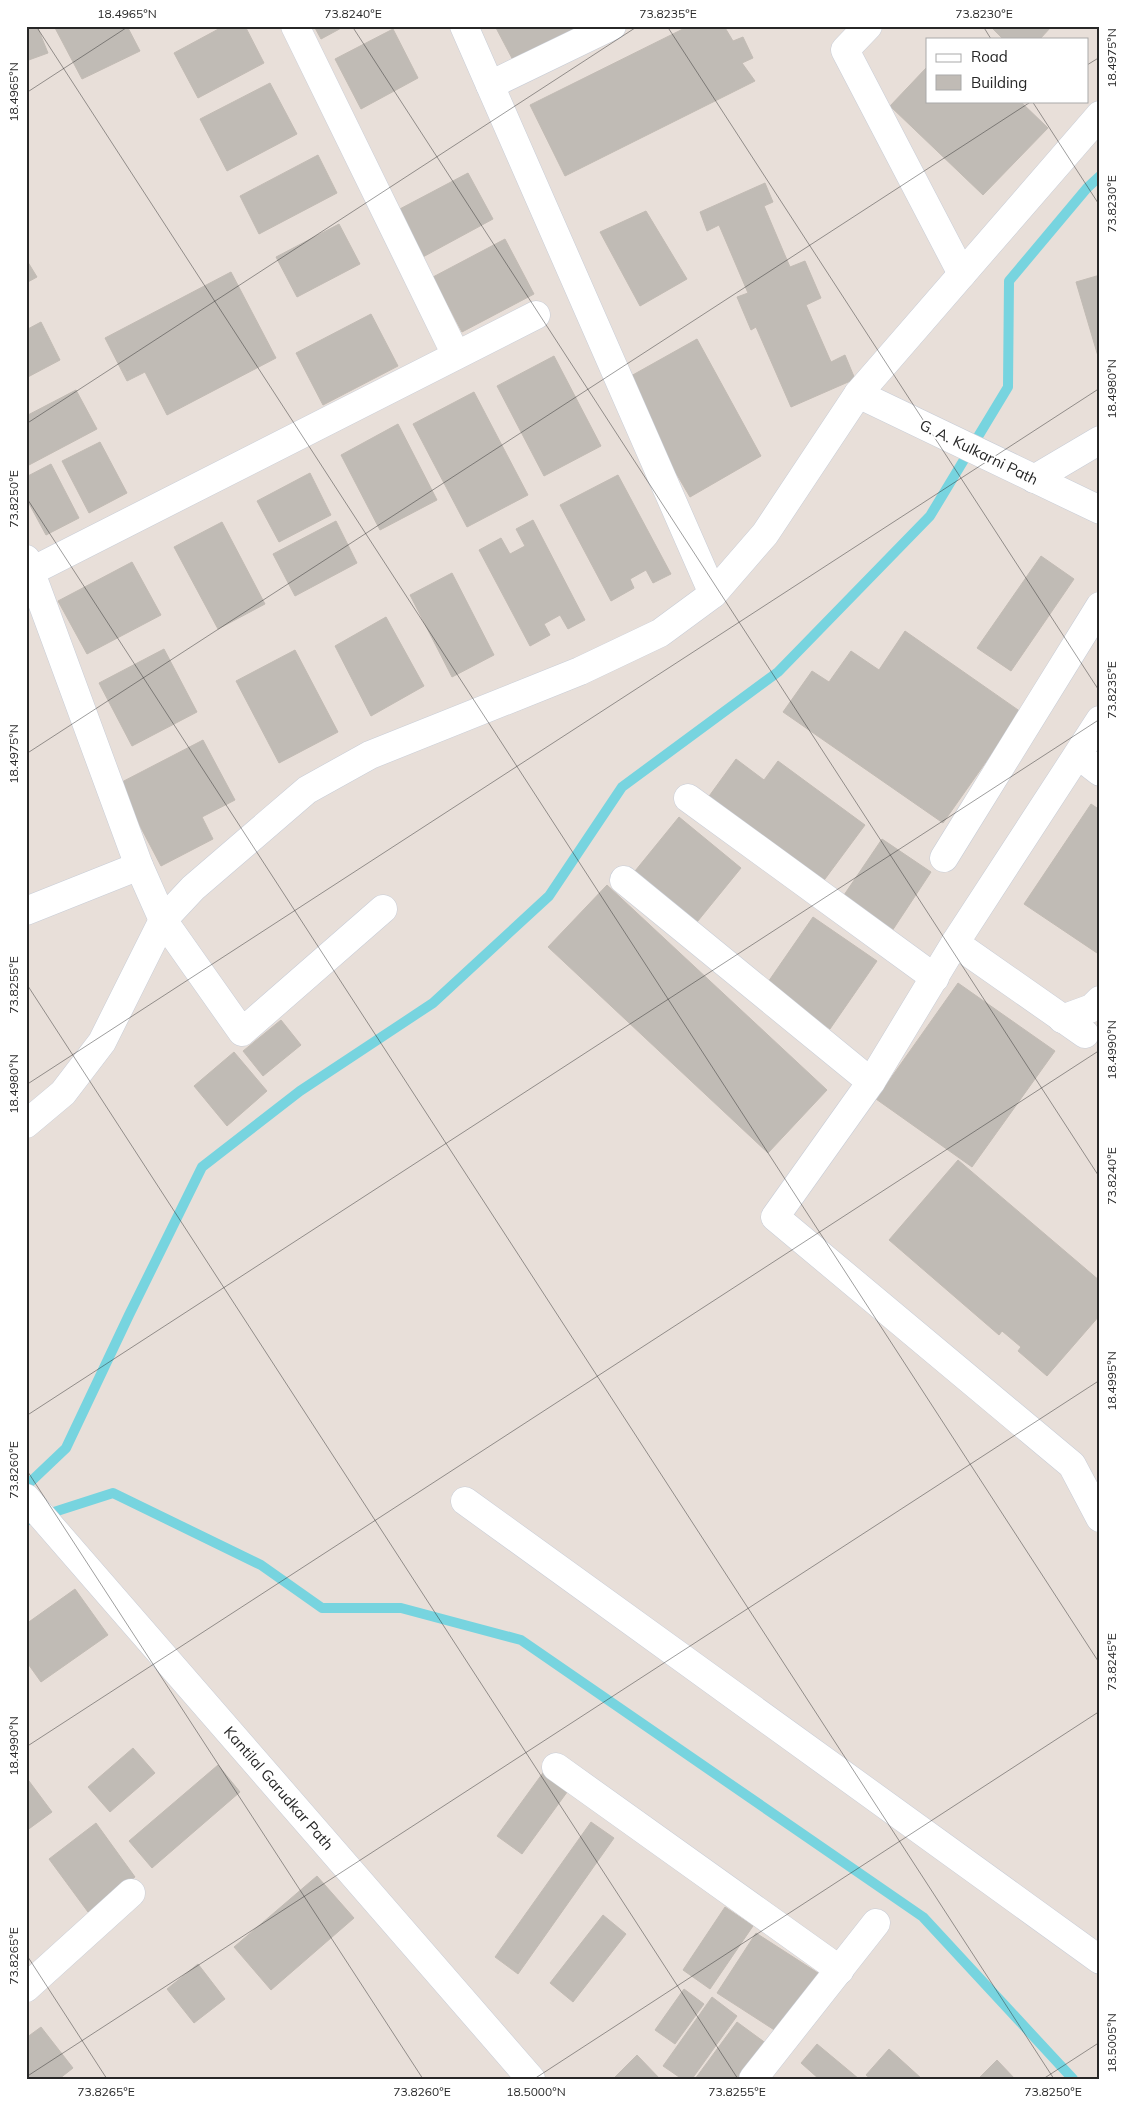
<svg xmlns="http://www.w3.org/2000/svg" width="1126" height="2105" viewBox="0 0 1126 2105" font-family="Mulish,sans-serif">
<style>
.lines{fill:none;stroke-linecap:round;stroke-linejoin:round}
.stream{stroke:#77d4df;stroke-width:10}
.building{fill:#c0bbb5;stroke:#c2bbb4}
.minor-casing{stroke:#c8cdd7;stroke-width:29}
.minor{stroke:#fff;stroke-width:28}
.ticks{fill:none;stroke:#272727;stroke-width:1;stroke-opacity:0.45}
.labels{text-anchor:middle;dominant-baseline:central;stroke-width:4;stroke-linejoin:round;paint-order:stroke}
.street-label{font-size:15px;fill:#272727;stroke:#fff}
.neatline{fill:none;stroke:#272727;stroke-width:2}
.ticks-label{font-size:12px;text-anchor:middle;fill:#272727}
</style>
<rect width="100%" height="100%" fill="#e8dfd9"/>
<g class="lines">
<g class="stream">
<path d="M 26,1486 L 66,1448 L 129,1315 L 202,1167 L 300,1091 L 433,1003 L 549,896 L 622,787 L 778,672 L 930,516 L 1008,387 L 1009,281 L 1087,188 L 1100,176"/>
<path d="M 26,1521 L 113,1493 L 261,1565 L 322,1608 L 401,1608 L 521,1640 L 923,1917 L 1073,2079"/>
</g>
</g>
<g class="building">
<path d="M 26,26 L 37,26 L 48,53 L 26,61 Z"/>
<path d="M 54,26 L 127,26 L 140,51 L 82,79 Z"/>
<path d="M 224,26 L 245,26 L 264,63 L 198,98 L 174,53 Z"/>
<path d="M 314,26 L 345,26 L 321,39 Z"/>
<path d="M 495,26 L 580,26 L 514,62 Z"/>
<path d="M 689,26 L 724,26 L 733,41 L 743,37 L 753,58 L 742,63 L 755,81 L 565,176 L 530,105 Z"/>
<path d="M 990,26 L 1051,26 L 1051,27 L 1040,39 L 1003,39 Z"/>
<path d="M 393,29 L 418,78 L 361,109 L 335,59 Z"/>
<path d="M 927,67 L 927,101 L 1020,101 L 1048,128 L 983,195 L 890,106 Z"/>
<path d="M 270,83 L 297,134 L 227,171 L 200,119 Z"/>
<path d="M 318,155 L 337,193 L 259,234 L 240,196 Z"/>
<path d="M 468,173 L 493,219 L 421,258 L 396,211 Z"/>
<path d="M 765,183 L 773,202 L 764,206 L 790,267 L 805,261 L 821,298 L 806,305 L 831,362 L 845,355 L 855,379 L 791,407 L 756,327 L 751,330 L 737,297 L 748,293 L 719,225 L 707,231 L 700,212 Z"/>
<path d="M 646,211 L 687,279 L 640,306 L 600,232 Z"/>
<path d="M 339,224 L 360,264 L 297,297 L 276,257 Z"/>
<path d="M 505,239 L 534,294 L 462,332 L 433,277 Z"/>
<path d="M 26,259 L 37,277 L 26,283 Z"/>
<path d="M 231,272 L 276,358 L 167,415 L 145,372 L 127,381 L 105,338 Z"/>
<path d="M 1100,275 L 1100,363 L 1076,282 Z"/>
<path d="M 371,314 L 398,366 L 323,405 L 296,353 Z"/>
<path d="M 41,322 L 60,360 L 26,378 L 26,330 Z"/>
<path d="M 697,339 L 761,456 L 690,497 L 622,381 Z"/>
<path d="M 554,356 L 601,446 L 544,476 L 497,386 Z"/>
<path d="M 76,390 L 97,429 L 29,465 L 26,459 L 26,416 Z"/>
<path d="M 474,392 L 528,495 L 467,527 L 413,424 Z"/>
<path d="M 398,424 L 437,500 L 380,530 L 341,455 Z"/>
<path d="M 100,442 L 127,493 L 89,513 L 62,461 Z"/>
<path d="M 51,464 L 79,518 L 46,535 L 26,498 L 26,477 Z"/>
<path d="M 310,473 L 331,515 L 279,542 L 257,501 Z"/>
<path d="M 618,475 L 671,574 L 653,583 L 646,570 L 630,579 L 634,588 L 611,601 L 560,505 Z"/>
<path d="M 533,520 L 585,620 L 568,629 L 560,615 L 544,624 L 550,635 L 530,646 L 479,550 L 501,538 L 510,554 L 525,546 L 516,529 Z"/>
<path d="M 336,521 L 357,563 L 295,596 L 273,554 Z"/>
<path d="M 222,522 L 265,604 L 218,629 L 174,547 Z"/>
<path d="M 1041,556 L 1074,579 L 1011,671 L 977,648 Z"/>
<path d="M 132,562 L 161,615 L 87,654 L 58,601 Z"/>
<path d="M 452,573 L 494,655 L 452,677 L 410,595 Z"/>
<path d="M 386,617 L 424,686 L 371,716 L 335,646 Z"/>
<path d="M 905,631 L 1021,712 L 943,823 L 783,712 L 812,671 L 829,682 L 851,651 L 879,670 Z"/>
<path d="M 164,649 L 197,712 L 132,746 L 99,683 Z"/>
<path d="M 295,650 L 338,732 L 279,763 L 236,681 Z"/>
<path d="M 203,740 L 235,800 L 202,817 L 213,839 L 161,866 L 118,784 Z"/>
<path d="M 736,759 L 764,780 L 778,761 L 865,825 L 822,883 L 707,799 Z"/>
<path d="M 1091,804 L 1100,810 L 1100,955 L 1024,904 Z"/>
<path d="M 679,817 L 741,868 L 693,927 L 631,876 Z"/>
<path d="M 882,839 L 931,872 L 892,931 L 842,898 Z"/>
<path d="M 607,885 L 827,1090 L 768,1153 L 548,947 Z"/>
<path d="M 813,917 L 877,961 L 830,1029 L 766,985 Z"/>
<path d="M 958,983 L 1055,1051 L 972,1167 L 876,1099 Z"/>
<path d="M 281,1020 L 301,1045 L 263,1076 L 243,1051 Z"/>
<path d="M 234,1052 L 267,1091 L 227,1126 L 194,1086 Z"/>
<path d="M 958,1160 L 1100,1281 L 1100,1315 L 1047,1376 L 1018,1351 L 1021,1347 L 1002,1331 L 999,1335 L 889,1240 Z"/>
<path d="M 75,1589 L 108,1635 L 41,1682 L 26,1661 L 26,1624 Z"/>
<path d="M 133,1748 L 155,1773 L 110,1812 L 88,1787 Z"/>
<path d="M 218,1765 L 240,1792 L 152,1868 L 129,1841 Z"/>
<path d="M 545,1770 L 570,1788 L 522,1854 L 497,1836 Z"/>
<path d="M 26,1777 L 52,1812 L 26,1831 Z"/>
<path d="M 591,1822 L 614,1838 L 518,1974 L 495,1957 Z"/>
<path d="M 96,1823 L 135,1877 L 88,1912 L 49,1859 Z"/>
<path d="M 317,1876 L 354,1918 L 271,1990 L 234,1947 Z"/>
<path d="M 725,1907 L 753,1926 L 710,1989 L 683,1970 Z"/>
<path d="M 603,1915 L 626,1934 L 573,2002 L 550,1983 Z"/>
<path d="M 756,1933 L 818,1973 L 779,2033 L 717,1993 Z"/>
<path d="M 198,1964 L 225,1999 L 194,2023 L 167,1989 Z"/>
<path d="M 684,1989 L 704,2004 L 675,2044 L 655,2030 Z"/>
<path d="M 712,1997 L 737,2016 L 692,2079 L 682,2079 L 663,2066 Z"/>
<path d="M 737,2022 L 767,2044 L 741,2079 L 695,2079 Z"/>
<path d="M 41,2027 L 73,2068 L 59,2079 L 26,2079 L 26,2038 Z"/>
<path d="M 817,2044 L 859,2079 L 819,2079 L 801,2063 Z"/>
<path d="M 889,2049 L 922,2079 L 871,2079 L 866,2075 Z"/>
<path d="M 637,2055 L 660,2079 L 613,2079 Z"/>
<path d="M 997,2060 L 1015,2079 L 978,2079 Z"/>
</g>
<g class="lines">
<g class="minor-casing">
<g id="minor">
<path d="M 295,26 L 456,355"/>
<path d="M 464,26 L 713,594"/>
<path d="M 868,26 L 845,50 L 962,274"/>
<path d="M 490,85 L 612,26"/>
<path d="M 858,394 L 1100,510"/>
<path d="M 1034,479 L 1100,440"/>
<path d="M 26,559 L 139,866 L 163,920 L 242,1032 L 383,909"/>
<path d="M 26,574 L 536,315"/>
<path d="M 1100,720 L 955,943 L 871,1082 L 775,1217 L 1072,1465 L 1100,1518"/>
<path d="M 1078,755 L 1100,772"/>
<path d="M 688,798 L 935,978"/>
<path d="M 944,858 L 1100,606"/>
<path d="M 624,880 L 871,1082"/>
<path d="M 26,911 L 139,866"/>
<path d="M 955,943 L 1085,1034"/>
<path d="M 1062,1019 L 1092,1008 L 1100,1000"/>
<path d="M 26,1124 L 63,1093 L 102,1042 L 163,920 L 193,888 L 307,790 L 370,755 L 580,671 L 660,633 L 713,594 L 765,534 L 858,394 L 1100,115"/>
<path d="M 26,1498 L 531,2079"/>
<path d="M 465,1501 L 1100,1960"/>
<path d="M 556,1767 L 840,1970"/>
<path d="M 26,1988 L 131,1893"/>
<path d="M 753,2079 L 876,1923"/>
</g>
</g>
<use href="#minor" class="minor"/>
</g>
<path class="ticks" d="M 36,26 L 1100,1664M 352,26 L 1100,1178M 667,26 L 1100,692M 983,26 L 991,39M 1087,65 L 1100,57M 26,93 L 129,26M 1032,101 L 1100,206M 26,424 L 638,26M 26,497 L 1054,2079M 26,754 L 1032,101M 26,983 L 738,2079M 26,1085 L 1100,388M 26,1416 L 1100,719M 26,1469 L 423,2079M 26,1747 L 1100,1050M 26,1954 L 107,2079M 26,2077 L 1100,1380M 534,2079 L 1100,1711M 1043,2079 L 1100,2042"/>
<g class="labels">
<g class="street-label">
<text transform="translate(979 452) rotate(26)">G. A. Kulkarni Path</text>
<text transform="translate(279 1788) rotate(49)">Kantilal Garudkar Path</text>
</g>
</g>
<rect width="1126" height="2105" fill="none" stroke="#ffffff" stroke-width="55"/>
<rect x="926" y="38" width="162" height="65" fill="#ffffff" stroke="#a9a9a9"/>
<rect x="936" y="54" width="25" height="8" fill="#ffffff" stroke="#a9a9a9"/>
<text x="971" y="62" font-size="15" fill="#272727">Road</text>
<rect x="936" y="75" width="25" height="15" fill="#c0bbb5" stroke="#a9a9a9"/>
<text x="971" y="88" font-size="15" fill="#272727">Building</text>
<rect x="28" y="28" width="1070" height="2050" class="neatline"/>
<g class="ticks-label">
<text x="127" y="18">18.4965°N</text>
<text x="353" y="18">73.8240°E</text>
<text x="668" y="18">73.8235°E</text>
<text x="984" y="18">73.8230°E</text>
<text transform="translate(1112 58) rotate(-90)" y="4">18.4975°N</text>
<text transform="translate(14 92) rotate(-90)" y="4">18.4965°N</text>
<text transform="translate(1112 204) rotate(-90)" y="4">73.8230°E</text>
<text transform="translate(1112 389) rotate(-90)" y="4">18.4980°N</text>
<text transform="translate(14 499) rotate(-90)" y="4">73.8250°E</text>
<text transform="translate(1112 690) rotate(-90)" y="4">73.8235°E</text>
<text transform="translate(14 754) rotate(-90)" y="4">18.4975°N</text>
<text transform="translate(14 985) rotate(-90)" y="4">73.8255°E</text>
<text transform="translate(1112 1050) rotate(-90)" y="4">18.4990°N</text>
<text transform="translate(14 1084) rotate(-90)" y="4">18.4980°N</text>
<text transform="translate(1112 1176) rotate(-90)" y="4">73.8240°E</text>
<text transform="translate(1112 1381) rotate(-90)" y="4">18.4995°N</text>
<text transform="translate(14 1470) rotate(-90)" y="4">73.8260°E</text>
<text transform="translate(1112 1662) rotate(-90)" y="4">73.8245°E</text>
<text transform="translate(14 1746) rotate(-90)" y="4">18.4990°N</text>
<text transform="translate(14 1956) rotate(-90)" y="4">73.8265°E</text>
<text transform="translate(1112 2043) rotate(-90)" y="4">18.5005°N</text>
<text x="106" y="2096">73.8265°E</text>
<text x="422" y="2096">73.8260°E</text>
<text x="536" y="2096">18.5000°N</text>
<text x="737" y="2096">73.8255°E</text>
<text x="1053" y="2096">73.8250°E</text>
</g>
</svg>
